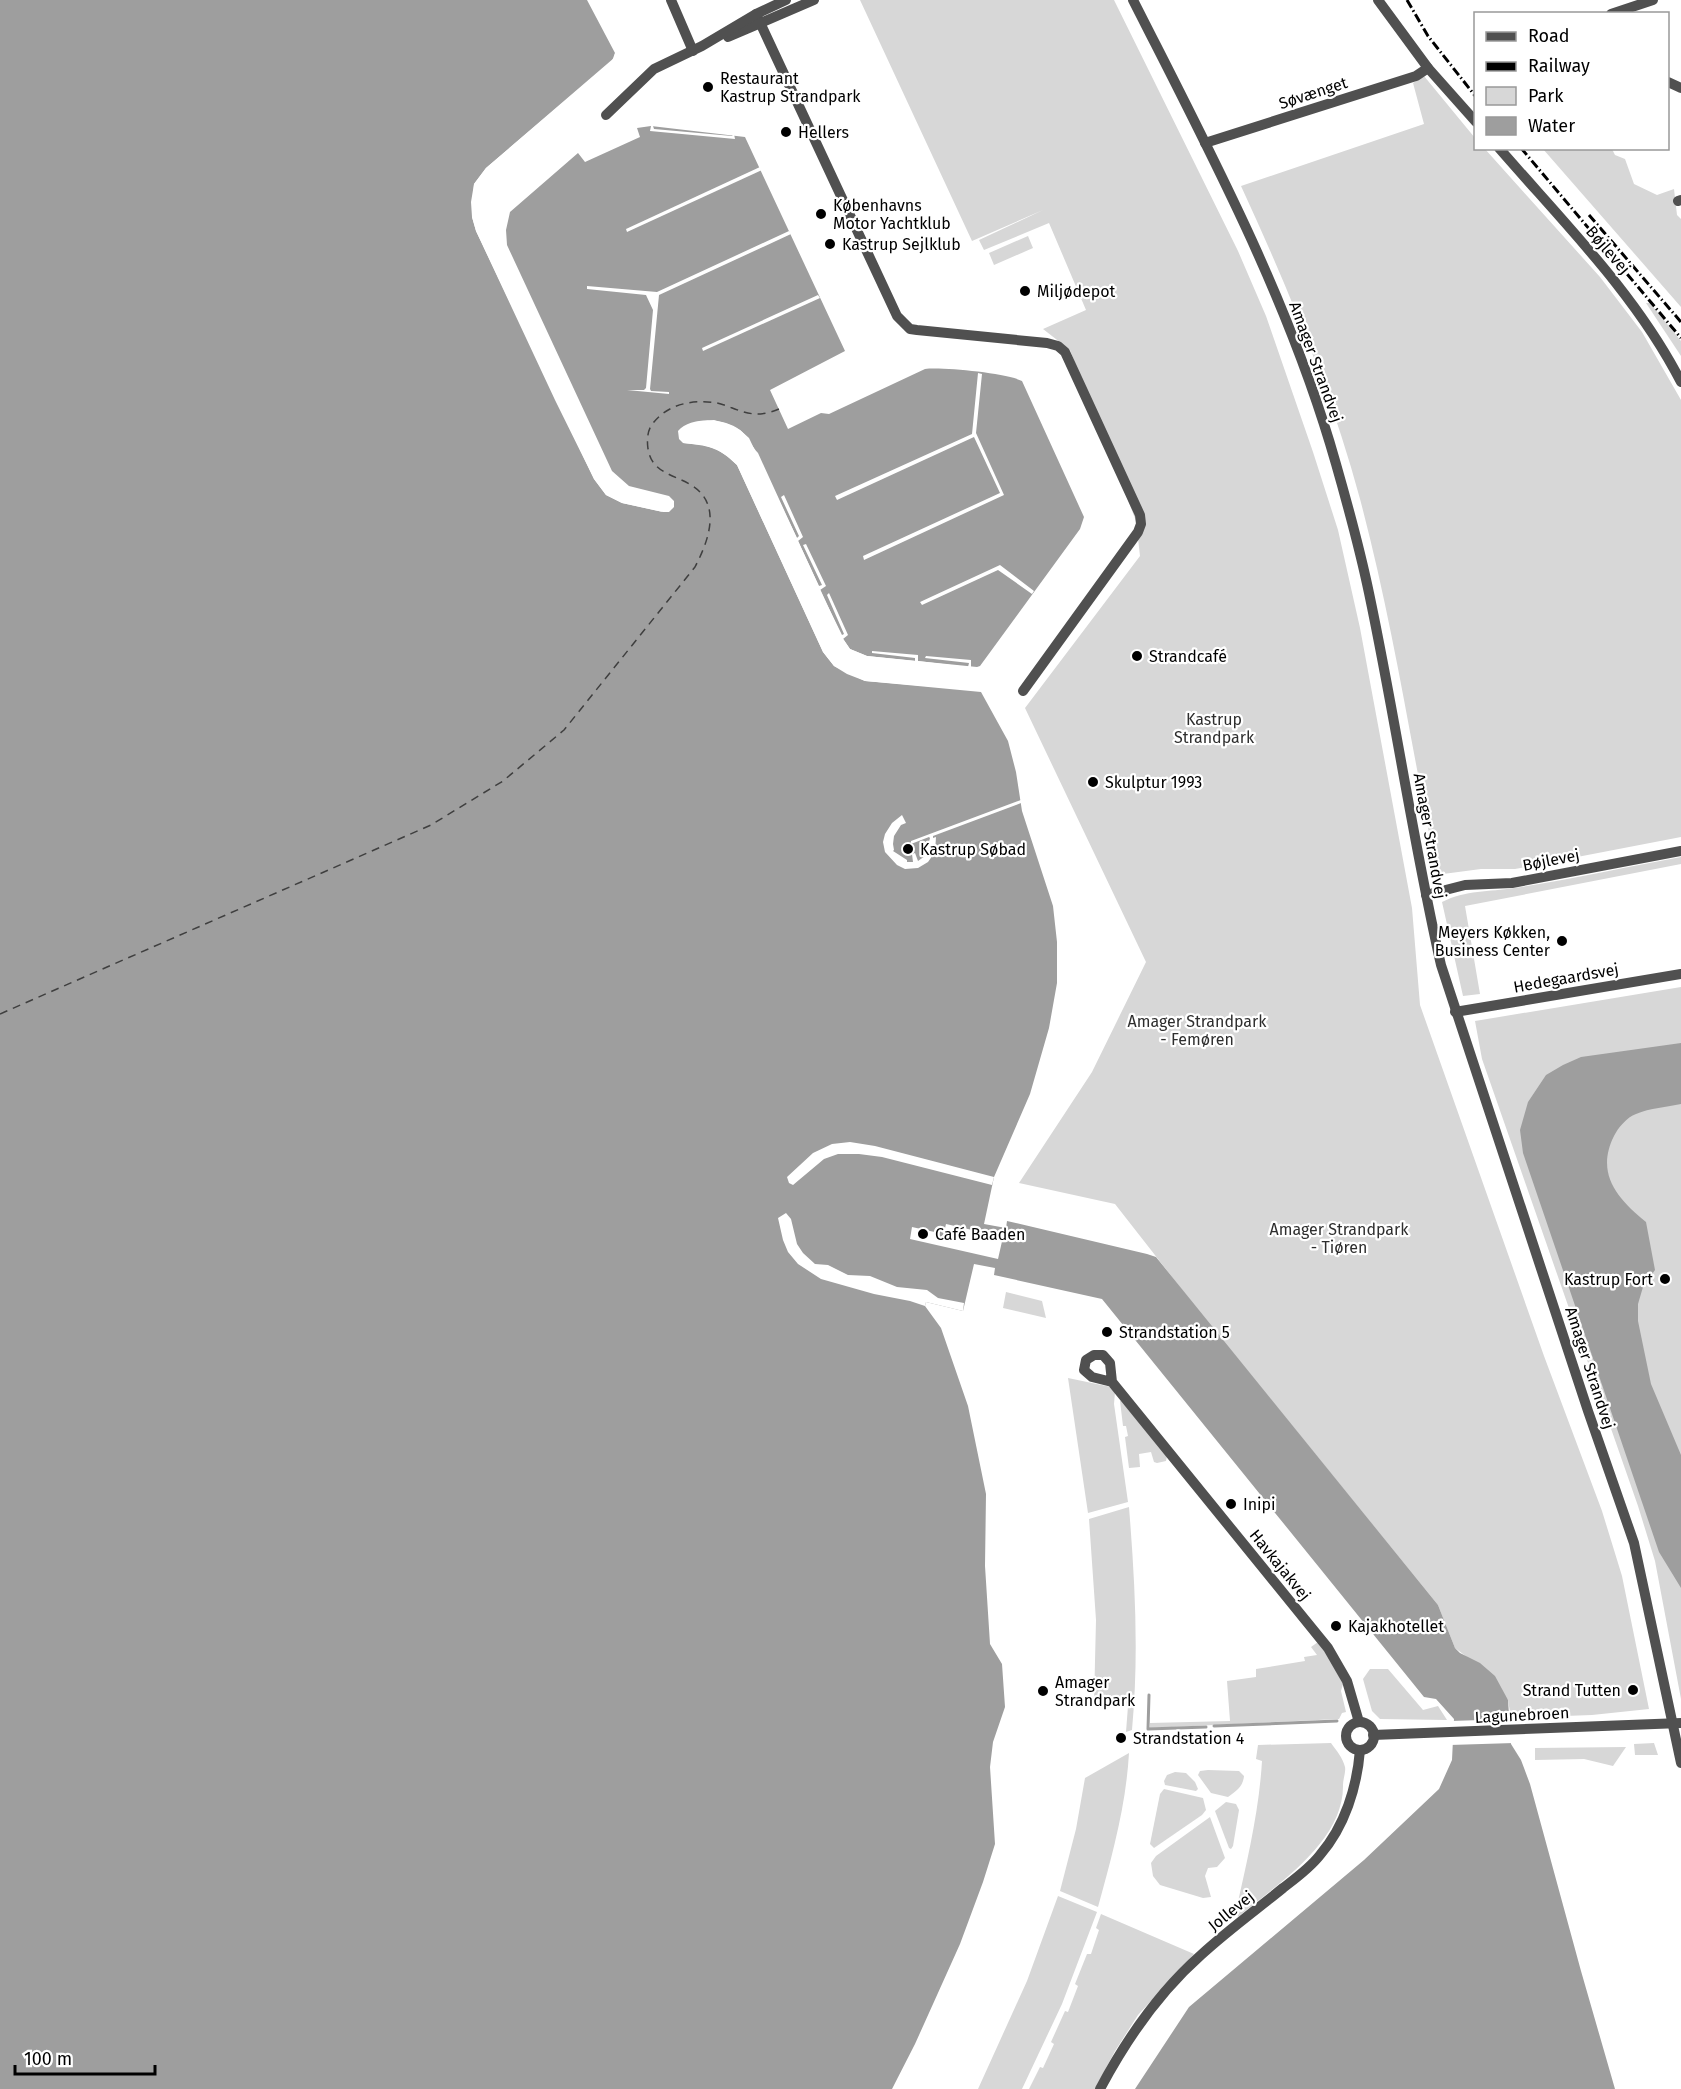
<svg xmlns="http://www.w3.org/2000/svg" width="1681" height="2089" viewBox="0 0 1681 2089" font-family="'Fira Sans',sans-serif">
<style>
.green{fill:#d7d7d7}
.water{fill:#9e9e9e}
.pier{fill:#fff}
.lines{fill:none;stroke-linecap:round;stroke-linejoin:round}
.stream{stroke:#9e9e9e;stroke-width:3}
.ferry{stroke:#3f3f3f;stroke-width:1.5;stroke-dasharray:8 6;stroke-linecap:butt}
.minor{stroke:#505050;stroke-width:10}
.rail{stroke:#000;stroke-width:3;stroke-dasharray:9 3 1.5 3;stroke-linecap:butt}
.poi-dot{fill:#000;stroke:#fff;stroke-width:2}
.labels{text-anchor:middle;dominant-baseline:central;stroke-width:4.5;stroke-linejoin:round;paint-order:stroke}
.poi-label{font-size:16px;fill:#000;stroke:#fff;text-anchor:start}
.street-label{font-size:16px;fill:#000;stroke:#fff}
.park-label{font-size:16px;fill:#2e2e2e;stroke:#fff}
</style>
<rect width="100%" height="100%" fill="#fff"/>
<g class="green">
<path d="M 860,0 L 1114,0 L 1238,251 L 1266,316 L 1313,452 L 1338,530 L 1360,628 L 1412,908 L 1420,1005 L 1544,1356 L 1602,1511 L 1622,1576 L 1649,1709 L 1592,1715 L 1511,1718 L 1508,1700 L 1467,1657 L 1455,1648 L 1438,1605 L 1194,1305 L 1115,1204 L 1019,1183 L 1092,1072 L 1146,962 L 1025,708 L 1140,556 L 1136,521 L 1070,350 L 1043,329 L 1086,310 L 1049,223 L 984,250 L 979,240 L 1043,210 L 972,241 Z"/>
<path d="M 1424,76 L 1475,138 L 1476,148 L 1485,149 L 1600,277 L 1642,332 L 1681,400 L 1681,837 L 1515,869 L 1481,869 L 1443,874 L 1435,864 C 1411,743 1392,619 1360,499 C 1331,391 1288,288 1241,186 L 1424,124 L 1413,83 Z"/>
<path d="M 1543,149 L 1612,149 L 1615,155 L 1625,159 L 1634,184 L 1657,195 L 1674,189 L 1677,215 L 1681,219 L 1681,307 Z"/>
<path d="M 1028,236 L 1033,248 L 994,265 L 989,253 Z"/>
<path d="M 1646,303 L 1650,303 L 1681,341 L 1681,356 Z"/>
<path d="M 1681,857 L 1681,864 L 1465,906 L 1480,994 L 1463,996 L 1442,902 C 1466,890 1489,892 1514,888 C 1570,880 1625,867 1681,857 Z"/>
<path d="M 1681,987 L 1681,1699 L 1655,1561 L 1638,1506 L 1482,1059 L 1475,1021 Z"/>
<path d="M 1006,1292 L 1042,1301 L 1046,1318 L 1003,1308 Z"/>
<path d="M 1068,1378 L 1111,1387 L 1115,1392 L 1114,1404 L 1128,1502 L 1088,1513 Z"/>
<path d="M 1120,1401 L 1121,1401 L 1167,1456 L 1166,1461 L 1157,1463 L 1154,1462 L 1151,1452 L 1139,1454 L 1140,1467 L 1129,1468 L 1125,1437 L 1128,1436 L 1126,1426 L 1123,1426 Z"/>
<path d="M 1129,1507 C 1135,1582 1139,1655 1132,1730 L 1126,1732 L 1128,1706 L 1094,1703 L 1096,1620 L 1089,1519 Z"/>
<path d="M 1318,1642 L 1329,1657 L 1343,1684 L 1341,1691 L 1346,1712 L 1342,1713 L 1339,1719 L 1150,1728 L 1150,1723 L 1230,1721 L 1227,1681 L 1256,1677 L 1256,1669 L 1305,1661 L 1304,1657 L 1317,1655 L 1311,1647 Z"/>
<path d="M 1370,1669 L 1388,1669 L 1423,1710 L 1438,1706 L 1447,1720 L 1380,1719 L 1372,1711 L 1363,1679 Z"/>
<path d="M 1331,1743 C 1336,1750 1343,1758 1345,1767 C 1346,1772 1343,1779 1343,1785 C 1344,1842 1277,1884 1238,1917 L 1236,1911 C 1247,1861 1259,1812 1262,1761 L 1256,1759 L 1258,1745 Z"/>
<path d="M 1654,1743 L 1658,1755 L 1635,1755 L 1634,1744 Z"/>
<path d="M 1626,1747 L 1613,1766 L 1584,1759 L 1535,1760 L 1535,1748 Z"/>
<path d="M 1129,1753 C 1126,1806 1112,1856 1098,1907 L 1060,1891 L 1076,1829 L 1085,1778 Z"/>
<path d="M 1208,1770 L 1239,1771 L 1244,1776 C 1243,1787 1236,1791 1228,1797 L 1211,1793 L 1198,1775 L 1200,1771 Z"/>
<path d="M 1175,1772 L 1186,1773 L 1195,1782 L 1198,1789 L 1196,1791 L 1165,1785 L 1164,1781 L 1167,1775 Z"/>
<path d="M 1164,1789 L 1203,1798 L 1206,1810 L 1202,1815 L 1154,1848 L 1150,1844 L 1160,1794 Z"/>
<path d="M 1226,1802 L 1236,1804 L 1239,1810 L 1233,1846 L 1231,1849 L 1229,1848 L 1215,1811 Z"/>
<path d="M 1210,1817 L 1225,1858 L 1217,1867 L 1208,1868 L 1205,1876 L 1211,1897 L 1203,1898 L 1160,1885 L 1153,1876 L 1151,1863 L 1156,1856 Z"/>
<path d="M 1058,1896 L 1097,1912 L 1062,2004 L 1022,2089 L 978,2089 L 1027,1981 Z"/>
<path d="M 1101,1914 L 1194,1954 L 1138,2015 L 1115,2051 L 1095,2089 L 1029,2089 L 1040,2067 L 1043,2068 L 1054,2044 L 1051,2042 L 1065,2011 L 1068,2012 L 1078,1986 L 1075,1984 L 1087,1954 L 1091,1954 L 1099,1930 L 1096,1928 Z"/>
</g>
<g class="water">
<path d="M 0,0 L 587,0 L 615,53 L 614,58 L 486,168 L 474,184 L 472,217 L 476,231 L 555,400 L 594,479 L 606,495 L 622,503 L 663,512 L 669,512 L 674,507 L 674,501 L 669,496 L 629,486 L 612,471 L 507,245 L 506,230 L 510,212 L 578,153 L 585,162 L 640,137 L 637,128 L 651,126 L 745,137 L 845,351 L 770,390 L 788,429 L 821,413 L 829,414 L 925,369 C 943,367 1006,373 1022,381 L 1084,517 L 1080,529 L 980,666 L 977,667 L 867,656 L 850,649 L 842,637 L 758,453 C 752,447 747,435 740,430 C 724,418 692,416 678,431 L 679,439 L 683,443 C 707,446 718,446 737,465 L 823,652 L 834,666 L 865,681 L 981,692 L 1008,741 L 1016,772 L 1022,811 L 1053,906 L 1057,942 L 1057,983 L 1049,1028 L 1030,1094 L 994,1177 L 984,1224 L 1006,1228 L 1007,1221 L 1147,1254 L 1156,1257 L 1438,1605 L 1455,1648 L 1460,1653 L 1480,1663 L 1495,1676 L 1508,1700 L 1511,1744 L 1521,1760 L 1530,1784 L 1581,1971 L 1615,2089 L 1135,2089 L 1189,2007 L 1364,1860 L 1439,1789 L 1452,1760 L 1454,1719 L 1436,1699 L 1424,1697 L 1102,1299 L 994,1275 L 995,1268 L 974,1264 L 963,1311 L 926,1302 L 925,1306 L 941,1328 L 968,1406 L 986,1494 L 985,1566 L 990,1644 L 1002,1664 L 1005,1707 L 993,1742 L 990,1767 L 995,1844 L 983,1882 L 960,1944 L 915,2044 L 892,2089 L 0,2089 Z"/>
<path d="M 1681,1043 L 1681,1104 C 1667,1107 1650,1108 1636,1114 C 1627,1117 1618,1128 1614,1136 C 1595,1174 1618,1199 1646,1222 L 1655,1270 L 1643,1287 L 1638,1304 L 1638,1321 L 1651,1384 L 1681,1455 L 1681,1588 L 1659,1552 L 1523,1153 L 1520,1130 L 1528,1102 L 1546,1075 L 1563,1065 L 1581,1057 Z"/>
</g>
<g class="pier">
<path d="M 615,53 L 618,54 L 614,64 L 488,170 L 477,185 L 474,202 L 475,217 L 479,230 L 557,399 L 596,477 L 608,492 L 623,501 L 658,509 L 663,512 L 622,503 L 606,495 L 594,479 L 476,231 L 472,217 L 471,202 L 474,184 L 486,168 L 612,61 Z"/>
<path d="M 651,126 L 653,126 L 654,129 L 732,136 L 734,134 L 735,139 L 650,131 Z"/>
<path d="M 760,167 L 762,170 L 627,232 L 626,229 Z"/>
<path d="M 789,231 L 791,234 L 659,295 L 650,389 L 651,391 L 669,392 L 669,394 L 627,390 L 644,390 L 646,388 L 653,310 L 646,295 L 587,289 L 587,286 L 657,292 Z"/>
<path d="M 818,295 L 820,298 L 703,351 L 702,348 Z"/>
<path d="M 978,373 L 982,374 L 976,433 L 1004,495 L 864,560 L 863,556 L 1000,493 L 974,437 L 837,500 L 835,496 L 972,434 Z"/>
<path d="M 714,420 L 728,424 L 740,430 L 749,438 L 797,538 L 799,536 L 781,497 L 784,495 L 803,537 L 798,541 L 819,586 L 822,585 L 803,545 L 806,544 L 826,586 L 820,590 L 842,635 L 844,634 L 827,595 L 829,593 L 848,635 L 843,639 L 850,649 L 867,656 L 915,661 L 915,658 L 872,653 L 872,651 L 918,655 L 918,661 L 968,667 L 969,663 L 925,658 L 926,656 L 971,660 L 971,667 L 969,667 L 968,670 L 867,659 L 848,651 L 839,638 L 747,440 L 738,433 L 727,427 L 714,423 L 696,425 L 692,427 L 689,426 L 695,422 Z"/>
<path d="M 691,441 L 704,442 L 717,446 L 729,453 L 739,464 L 826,650 L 836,664 L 848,671 L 866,678 L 982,689 L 984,691 L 865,681 L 847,674 L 834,666 L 823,652 L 737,465 L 727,456 L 716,449 L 703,445 L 683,443 Z"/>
<path d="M 1000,565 L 1034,591 L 1032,594 L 998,570 L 922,605 L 920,602 Z"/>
<path d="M 1021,800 L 1021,803 L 933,836 L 933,838 L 936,837 L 935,852 L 928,862 L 918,868 L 905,869 L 897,865 L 885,852 L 883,842 L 885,834 L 892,823 L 902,815 L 906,823 L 901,825 L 894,836 L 893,844 L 894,850 L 893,851 L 907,860 L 907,862 L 913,862 L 912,854 L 915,853 L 918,861 L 925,856 L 930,838 L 929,837 L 911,844 L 911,841 Z"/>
<path d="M 850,1142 L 875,1146 L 994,1177 L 992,1185 L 882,1157 L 859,1154 L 838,1154 L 824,1159 L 793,1185 L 789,1183 L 787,1177 L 813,1153 L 832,1144 Z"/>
<path d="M 786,1213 L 791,1219 L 797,1244 L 803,1253 L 815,1264 L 828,1265 L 848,1275 L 870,1276 L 897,1287 L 927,1290 L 938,1298 L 964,1303 L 963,1311 L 926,1302 L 925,1306 L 910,1301 L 874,1294 L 821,1279 L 798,1264 L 788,1252 L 783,1240 L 778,1218 Z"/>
<path d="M 946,1224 L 1003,1237 L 998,1259 L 910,1239 L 912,1227 L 939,1233 L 938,1240 L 942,1241 Z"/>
<path d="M 1512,1719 L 1514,1743 L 1450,1745 L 1451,1721 Z"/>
</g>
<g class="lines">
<g class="stream">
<path d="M 1149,1695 L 1148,1729 L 1206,1727"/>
<path d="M 1214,1726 L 1337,1721"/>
</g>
<path class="ferry" d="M 0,1014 L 431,825 L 503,781 L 564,730 L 695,567 C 708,542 723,504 691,485 C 673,474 652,473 648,449 C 647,441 647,433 651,426 C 666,404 692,399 717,403 C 730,406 743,414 757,414 C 764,414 772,412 779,409"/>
<g class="minor">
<path d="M 671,0 L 693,51"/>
<path d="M 1133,0 C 1209,150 1290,301 1336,464 C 1348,506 1360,550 1369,593 C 1395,716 1413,842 1441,965 L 1588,1411 L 1634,1543 L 1681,1763"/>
<path d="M 1378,0 L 1428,68 L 1476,122"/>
<path d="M 756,14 L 897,316 L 910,329 L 917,330 L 1047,343 L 1058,346 L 1065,352 L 1140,515 L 1141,524 L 1138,532 L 1023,691"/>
<path d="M 1611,14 L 1653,0"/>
<path d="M 728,37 L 814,0"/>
<path d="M 1668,82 L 1681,88"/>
<path d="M 606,115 L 654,69 L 702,46 L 756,14 L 786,0"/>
<path d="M 1205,143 L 1416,76 L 1428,68"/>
<path d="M 1499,148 C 1563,222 1636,294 1681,382"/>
<path d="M 1678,201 L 1681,200"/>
<path d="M 1426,895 L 1465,885 L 1512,883 L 1681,851"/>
<path d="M 1455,1012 L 1681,974"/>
<path d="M 1112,1382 L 1110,1363 L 1103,1355 L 1094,1355 L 1086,1360 L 1084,1370 L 1092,1377 L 1112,1382 L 1328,1648 L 1347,1681 L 1359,1722"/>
<circle cx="1360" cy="1736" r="14"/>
<path d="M 1373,1735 L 1681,1723"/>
<path d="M 1100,2089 C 1127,2038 1158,1993 1201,1955 C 1227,1931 1256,1910 1283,1888 C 1296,1878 1310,1868 1320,1855 C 1345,1826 1357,1787 1360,1750"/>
</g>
<g class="rail">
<path d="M 1407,0 L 1428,36 L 1476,97"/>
<path d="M 1521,148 L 1681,338"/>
<path d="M 1589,215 L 1681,322"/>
</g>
</g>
<g class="poi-dot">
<circle cx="708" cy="87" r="6"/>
<circle cx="786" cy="132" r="6"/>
<circle cx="821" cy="214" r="6"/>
<circle cx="830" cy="244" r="6"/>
<circle cx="1025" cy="291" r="6"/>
<circle cx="1137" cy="656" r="6"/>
<circle cx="1093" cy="782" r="6"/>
<circle cx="908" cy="849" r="6"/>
<circle cx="1562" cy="941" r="6"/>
<circle cx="923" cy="1234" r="6"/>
<circle cx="1665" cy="1279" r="6"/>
<circle cx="1107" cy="1332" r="6"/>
<circle cx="1231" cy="1504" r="6"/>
<circle cx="1336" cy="1626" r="6"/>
<circle cx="1633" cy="1690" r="6"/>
<circle cx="1043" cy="1691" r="6"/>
<circle cx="1121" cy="1738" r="6"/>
</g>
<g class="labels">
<g class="poi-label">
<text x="720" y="78">Restaurant<tspan x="720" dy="18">Kastrup Strandpark</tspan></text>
<text x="798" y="132">Hellers</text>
<text x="833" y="205">Københavns<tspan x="833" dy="18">Motor Yachtklub</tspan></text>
<text x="842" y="244">Kastrup Sejlklub</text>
<text x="1037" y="291">Miljødepot</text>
<text x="1149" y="656">Strandcafé</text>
<text x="1105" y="782">Skulptur 1993</text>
<text x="920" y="849">Kastrup Søbad</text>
<text x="1550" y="932" text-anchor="end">Meyers Køkken,<tspan x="1550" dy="18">Business Center</tspan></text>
<text x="935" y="1234">Café Baaden</text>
<text x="1653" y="1279" text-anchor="end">Kastrup Fort</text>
<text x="1119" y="1332">Strandstation 5</text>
<text x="1243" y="1504">Inipi</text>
<text x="1348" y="1626">Kajakhotellet</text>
<text x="1055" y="1682">Amager<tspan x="1055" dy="18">Strandpark</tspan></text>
<text x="1621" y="1690" text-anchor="end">Strand Tutten</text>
<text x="1133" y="1738">Strandstation 4</text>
</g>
<g class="street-label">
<text transform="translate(1313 93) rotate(-18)">Søvænget</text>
<text transform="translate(1608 250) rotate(49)">Bøjlevej</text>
<text transform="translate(1316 362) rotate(70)">Amager Strandvej</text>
<text transform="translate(1430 836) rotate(80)">Amager Strandvej</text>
<text transform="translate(1551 860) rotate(-11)">Bøjlevej</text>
<text transform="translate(1566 978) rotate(-10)">Hedegaardsvej</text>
<text transform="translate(1590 1368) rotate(72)">Amager Strandvej</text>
<text transform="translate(1280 1565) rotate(51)">Havkajakvej</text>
<text transform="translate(1522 1715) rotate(-3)">Lagunebroen</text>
<text transform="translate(1231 1911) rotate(-39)">Jollevej</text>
</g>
<g class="park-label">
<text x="1214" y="719">Kastrup<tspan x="1214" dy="18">Strandpark</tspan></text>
<text x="1197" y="1021">Amager Strandpark<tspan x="1197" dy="18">- Femøren</tspan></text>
<text x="1339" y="1229">Amager Strandpark<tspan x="1339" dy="18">- Tiøren</tspan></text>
</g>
</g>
<rect x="1474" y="12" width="195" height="138" fill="#ffffff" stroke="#999999" stroke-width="1.5"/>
<rect x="1486" y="32" width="30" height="9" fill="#505050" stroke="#999999" stroke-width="1.5"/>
<text x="1528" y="42" font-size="18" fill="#000000">Road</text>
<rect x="1486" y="62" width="30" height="9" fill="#000000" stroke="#999999" stroke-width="1.5"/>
<text x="1528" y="72" font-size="18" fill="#000000">Railway</text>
<rect x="1486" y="87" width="30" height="18" fill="#d7d7d7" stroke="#999999" stroke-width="1.5"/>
<text x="1528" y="102" font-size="18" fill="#000000">Park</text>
<rect x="1486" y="117" width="30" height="18" fill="#9e9e9e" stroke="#999999" stroke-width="1.5"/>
<text x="1528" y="132" font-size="18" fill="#000000">Water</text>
<path d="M15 2065v9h140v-9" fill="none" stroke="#000000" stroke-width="3"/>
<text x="24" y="2065" font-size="18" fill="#000000" stroke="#ffffff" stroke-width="4.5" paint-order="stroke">100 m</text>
</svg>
